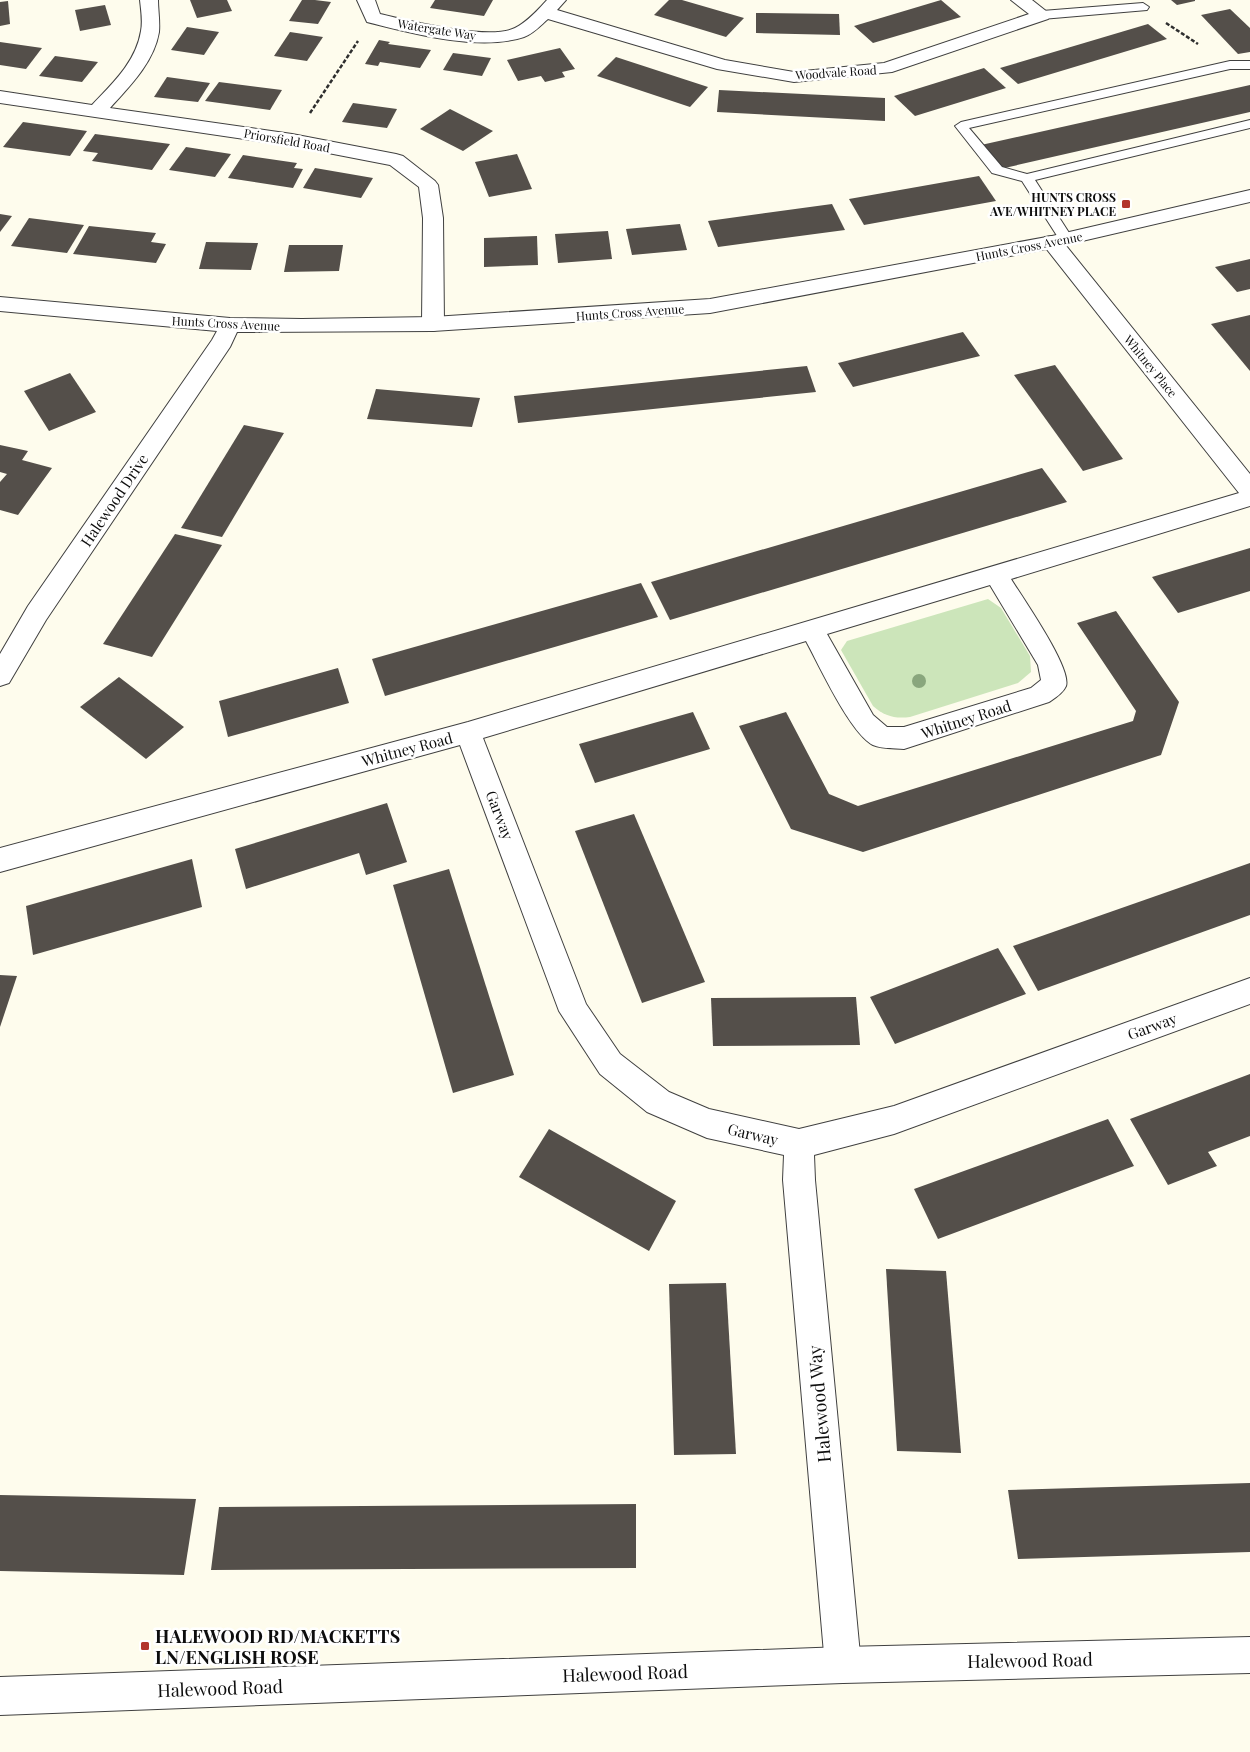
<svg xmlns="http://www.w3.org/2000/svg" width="1250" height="1752" viewBox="0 0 1250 1752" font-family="'Playfair Display',serif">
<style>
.green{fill:#cce5ba}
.building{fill:#544f4a}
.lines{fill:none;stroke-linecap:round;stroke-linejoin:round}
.service-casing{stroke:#404040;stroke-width:2}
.minor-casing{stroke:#404040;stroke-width:2}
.tertiary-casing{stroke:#404040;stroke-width:2}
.path{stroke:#2f2f2f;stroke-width:2.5;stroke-dasharray:4 2;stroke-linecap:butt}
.service{fill:#fff;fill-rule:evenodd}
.minor{fill:#fff;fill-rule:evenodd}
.tertiary{fill:#fff;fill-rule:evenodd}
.tree{fill:#89a67d}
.poi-dot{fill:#b2352f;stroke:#fff;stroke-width:2}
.labels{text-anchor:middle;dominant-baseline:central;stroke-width:5;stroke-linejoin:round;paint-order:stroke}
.far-street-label{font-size:12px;fill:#0d0d0d;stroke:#fff}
.far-poi-label{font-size:12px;font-weight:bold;fill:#0d0d0d;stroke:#fff;text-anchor:end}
.street-label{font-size:15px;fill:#0d0d0d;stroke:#fff}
.near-street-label{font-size:18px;fill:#0d0d0d;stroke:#fff}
.near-poi-label{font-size:18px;font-weight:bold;fill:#0d0d0d;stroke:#fff;text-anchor:start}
</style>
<rect width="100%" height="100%" fill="#fefced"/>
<path class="green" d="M 988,599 L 1001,608 L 1030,656 L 1031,672 L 1018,683 L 910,717 C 895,719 884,716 873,706 L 841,650 L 847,641 Z"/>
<g class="building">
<path d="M 190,0 L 227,0 L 232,11 L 197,18 Z"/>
<path d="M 302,0 L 315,0 L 331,2 L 318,24 L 289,21 Z"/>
<path d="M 435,0 L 493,0 L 484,16 L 430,8 Z"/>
<path d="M 669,0 L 682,0 L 744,18 L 726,37 L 654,15 Z"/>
<path d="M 941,0 L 961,17 L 873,43 L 854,26 Z"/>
<path d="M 1171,0 L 1195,0 L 1195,1 L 1177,5 Z"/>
<path d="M 8,1 L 10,24 L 0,26 L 0,2 Z"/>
<path d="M 105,5 L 111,25 L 80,31 L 75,10 Z"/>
<path d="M 1230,9 L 1250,28 L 1250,52 L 1238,54 L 1201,15 Z"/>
<path d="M 756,13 L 839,14 L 840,35 L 756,33 Z"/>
<path d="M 1148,24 L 1167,39 L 1018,84 L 1000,68 Z"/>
<path d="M 187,27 L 219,32 L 204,55 L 171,50 Z"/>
<path d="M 290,32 L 323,37 L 307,61 L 274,56 Z"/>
<path d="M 379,40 L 390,42 L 388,44 L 431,50 L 420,68 L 380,62 L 378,66 L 365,64 Z"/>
<path d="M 0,42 L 42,48 L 26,69 L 0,65 Z"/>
<path d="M 560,48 L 575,69 L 562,72 L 565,77 L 545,82 L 541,76 L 518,81 L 507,60 Z"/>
<path d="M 453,53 L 491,58 L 482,76 L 443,70 Z"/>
<path d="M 55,56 L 98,62 L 82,82 L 39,76 Z"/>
<path d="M 616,57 L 708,87 L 690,107 L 597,76 Z"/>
<path d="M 984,68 L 1006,88 L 915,116 L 894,96 Z"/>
<path d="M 167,77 L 210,83 L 198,102 L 154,97 Z"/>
<path d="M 219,82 L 282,90 L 270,110 L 205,101 Z"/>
<path d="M 1250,85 L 1250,112 L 1000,169 L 981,145 Z"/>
<path d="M 719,90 L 885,98 L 885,121 L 717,112 Z"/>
<path d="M 353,103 L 397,109 L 387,128 L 342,122 Z"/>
<path d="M 450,109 L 493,131 L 463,151 L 420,129 Z"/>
<path d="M 23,122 L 87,131 L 70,156 L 3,147 Z"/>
<path d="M 95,134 L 170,144 L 152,170 L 92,161 L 98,153 L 83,151 Z"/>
<path d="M 186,147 L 231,154 L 215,177 L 169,170 Z"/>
<path d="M 517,154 L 532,189 L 489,197 L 475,162 Z"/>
<path d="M 243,155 L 297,163 L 294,168 L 303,169 L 293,188 L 228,178 Z"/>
<path d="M 315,168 L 373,178 L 361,198 L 303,188 Z"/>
<path d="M 979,176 L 996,201 L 864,225 L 849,199 Z"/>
<path d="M 832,204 L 845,230 L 718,247 L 708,221 Z"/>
<path d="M 0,214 L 12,216 L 0,232 Z"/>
<path d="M 29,218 L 84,225 L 67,253 L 11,246 Z"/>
<path d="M 680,224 L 687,250 L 632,255 L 626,229 Z"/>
<path d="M 89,226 L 156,233 L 151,242 L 166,244 L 156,263 L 73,254 Z"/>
<path d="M 608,231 L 612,259 L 558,263 L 555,234 Z"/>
<path d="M 537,236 L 538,265 L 484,267 L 484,238 Z"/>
<path d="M 206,242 L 258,243 L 251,270 L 199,269 Z"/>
<path d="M 289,245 L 343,245 L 339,271 L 284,272 Z"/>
<path d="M 1250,259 L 1250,289 L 1237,292 L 1215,267 Z"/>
<path d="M 1250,315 L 1250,371 L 1211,324 Z"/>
<path d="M 963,332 L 980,356 L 853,387 L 838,363 Z"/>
<path d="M 1055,365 L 1123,459 L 1083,471 L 1014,375 Z"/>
<path d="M 807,366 L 816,392 L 518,423 L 514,396 Z"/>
<path d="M 70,373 L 96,412 L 49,431 L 24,391 Z"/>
<path d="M 376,389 L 480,398 L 472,427 L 367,419 Z"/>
<path d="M 244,425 L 284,433 L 222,537 L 181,528 Z"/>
<path d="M 0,445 L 28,451 L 22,460 L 52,468 L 18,515 L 0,510 L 0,482 L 7,474 L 0,472 Z"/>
<path d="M 1042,468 L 1067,502 L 670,620 L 651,582 Z"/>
<path d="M 175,534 L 222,545 L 152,657 L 103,644 Z"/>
<path d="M 1250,548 L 1250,591 L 1178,613 L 1152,577 Z"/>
<path d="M 641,583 L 658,617 L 385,696 L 372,659 Z"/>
<path d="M 1116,611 L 1179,702 L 1161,755 L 863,852 L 791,829 L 739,726 L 786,712 L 829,794 L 858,806 L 1133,721 L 1136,711 L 1077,623 Z"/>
<path d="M 338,668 L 349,703 L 228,737 L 219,701 Z"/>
<path d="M 119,677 L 184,727 L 146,759 L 80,707 Z"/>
<path d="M 693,712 L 710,749 L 595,783 L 579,744 Z"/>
<path d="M 387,803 L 407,862 L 366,875 L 359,853 L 246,889 L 235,849 Z"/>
<path d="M 634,814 L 705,982 L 642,1003 L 575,831 Z"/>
<path d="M 192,859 L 202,907 L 33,955 L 26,906 Z"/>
<path d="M 1250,863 L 1250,915 L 1038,991 L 1013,946 Z"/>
<path d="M 449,869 L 514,1075 L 453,1093 L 393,885 Z"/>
<path d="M 998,948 L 1026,994 L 895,1044 L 870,997 Z"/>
<path d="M 0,975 L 17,976 L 0,1027 Z"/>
<path d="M 856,997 L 860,1045 L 713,1046 L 711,998 Z"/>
<path d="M 1250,1074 L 1250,1136 L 1208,1152 L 1217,1166 L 1168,1185 L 1130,1119 Z"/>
<path d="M 1108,1119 L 1134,1166 L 938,1239 L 914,1189 Z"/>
<path d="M 549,1129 L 676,1201 L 649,1251 L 519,1177 Z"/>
<path d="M 886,1269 L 946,1271 L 961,1453 L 897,1451 Z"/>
<path d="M 726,1283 L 736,1454 L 674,1455 L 669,1284 Z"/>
<path d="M 1250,1483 L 1250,1552 L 1018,1559 L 1008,1490 Z"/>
<path d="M 0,1495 L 196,1499 L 184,1575 L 0,1571 Z"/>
<path d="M 636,1504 L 636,1568 L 211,1570 L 219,1507 Z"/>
</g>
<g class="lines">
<g class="service-casing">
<g id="service">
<path d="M 1143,3 L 1149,7 L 1147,10 L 1042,19 L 1036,15 L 1042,11 Z"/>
<path d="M 1230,61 L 1250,61 L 1250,69 L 1230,69 L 969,128 L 1002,167 L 1027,174 L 1250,120 L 1250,128 L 1035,180 L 1073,239 L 1071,242 L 1061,242 L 1022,181 L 992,173 L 955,126 L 961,122 Z"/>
</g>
</g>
<g class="minor-casing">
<g id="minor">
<path d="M 140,0 L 158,0 C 158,10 160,21 159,32 C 154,62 130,86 110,108 L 292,134 L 396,154 L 403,156 L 435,181 L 438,185 L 443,218 L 444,324 L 440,329 L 433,331 L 426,329 L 422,324 L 423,218 L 419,187 L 390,165 L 292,146 L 0,103 L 0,91 L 92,105 C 112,84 136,62 141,31 C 143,21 141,10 140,0 Z"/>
<path d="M 357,0 L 375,0 L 380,14 C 410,21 489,41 515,28 C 527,22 538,10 547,0 L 566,0 L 557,10 L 725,60 L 794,72 L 884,63 L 1029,14 L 1011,0 L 1032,0 L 1051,15 L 1048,19 L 892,72 L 794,82 L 717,69 L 548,19 C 541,25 533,34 524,37 C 479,52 411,33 367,22 Z"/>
<path d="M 1052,236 L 1059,237 L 1250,474 L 1250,506 L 1011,579 C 1022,597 1072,668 1066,686 C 1063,693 1055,698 1049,702 L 904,749 C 894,748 882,749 873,745 C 850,733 819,665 806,641 L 483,738 L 586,1004 L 620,1054 L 669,1092 L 709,1109 L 799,1129 L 894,1106 L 1250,978 L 1250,1004 L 894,1134 L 814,1155 L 815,1180 L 861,1665 L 856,1678 L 843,1683 L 830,1678 L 825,1665 L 783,1180 L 784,1155 L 707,1138 L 647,1112 L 600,1074 L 559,1011 L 460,745 L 0,872 L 0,848 L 468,722 L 1239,493 L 1045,247 L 1042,242 L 1045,237 ZM 990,585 L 1038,665 L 1041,680 L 1031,688 L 904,727 L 887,727 L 873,715 L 827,634 Z"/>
</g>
</g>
<g class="tertiary-casing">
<g id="tertiary">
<path d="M 1250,190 L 1250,202 L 1052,248 L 710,313 L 433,331 L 237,332 L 230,347 L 46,620 L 9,683 L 0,686 L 0,654 L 28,606 L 212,340 L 217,331 L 0,311 L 0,297 L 230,318 L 302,319 L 433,317 L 710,299 L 1052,236 Z"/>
<path d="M 1250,1637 L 1250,1673 L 843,1683 L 0,1715 L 0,1677 L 843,1647 Z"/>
</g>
</g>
<g class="path">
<path d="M 1166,23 L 1198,44"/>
<path d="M 310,113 L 358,41"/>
</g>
<use href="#service" class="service"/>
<use href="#minor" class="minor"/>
<use href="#tertiary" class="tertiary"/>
</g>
<circle class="tree" cx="919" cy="681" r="7"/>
<g class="poi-dot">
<rect x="1121" y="199" width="10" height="10" rx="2.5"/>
<rect x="140" y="1641" width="10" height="10" rx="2.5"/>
</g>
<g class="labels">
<g class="far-street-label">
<text transform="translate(437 29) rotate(9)">Watergate Way</text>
<text transform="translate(836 72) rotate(-4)">Woodvale Road</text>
<text transform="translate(287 140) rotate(10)">Priorsfield Road</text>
<text transform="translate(1029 246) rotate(-11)">Hunts Cross Avenue</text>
<text transform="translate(630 312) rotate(-4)">Hunts Cross Avenue</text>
<text transform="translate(226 323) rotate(3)">Hunts Cross Avenue</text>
<text transform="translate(1151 366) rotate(51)">Whitney Place</text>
</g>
<g class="far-poi-label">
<text x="1116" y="197">HUNTS CROSS<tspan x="1116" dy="14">AVE/WHITNEY PLACE</tspan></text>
</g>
<g class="street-label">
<text transform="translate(114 500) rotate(-56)">Halewood Drive</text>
<text transform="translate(966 719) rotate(-18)">Whitney Road</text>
<text transform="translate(407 749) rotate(-15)">Whitney Road</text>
<text transform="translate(500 815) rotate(69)">Garway</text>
<text transform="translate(1152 1026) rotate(-20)">Garway</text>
<text transform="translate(753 1134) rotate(13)">Garway</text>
</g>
<g class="near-street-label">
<text transform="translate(819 1404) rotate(-95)">Halewood Way</text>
<text transform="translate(1030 1660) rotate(-1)">Halewood Road</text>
<text transform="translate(625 1673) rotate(-2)">Halewood Road</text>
<text transform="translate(220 1688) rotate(-2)">Halewood Road</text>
</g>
<g class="near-poi-label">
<text x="155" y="1636">HALEWOOD RD/MACKETTS<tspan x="155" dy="21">LN/ENGLISH ROSE</tspan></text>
</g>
</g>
</svg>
